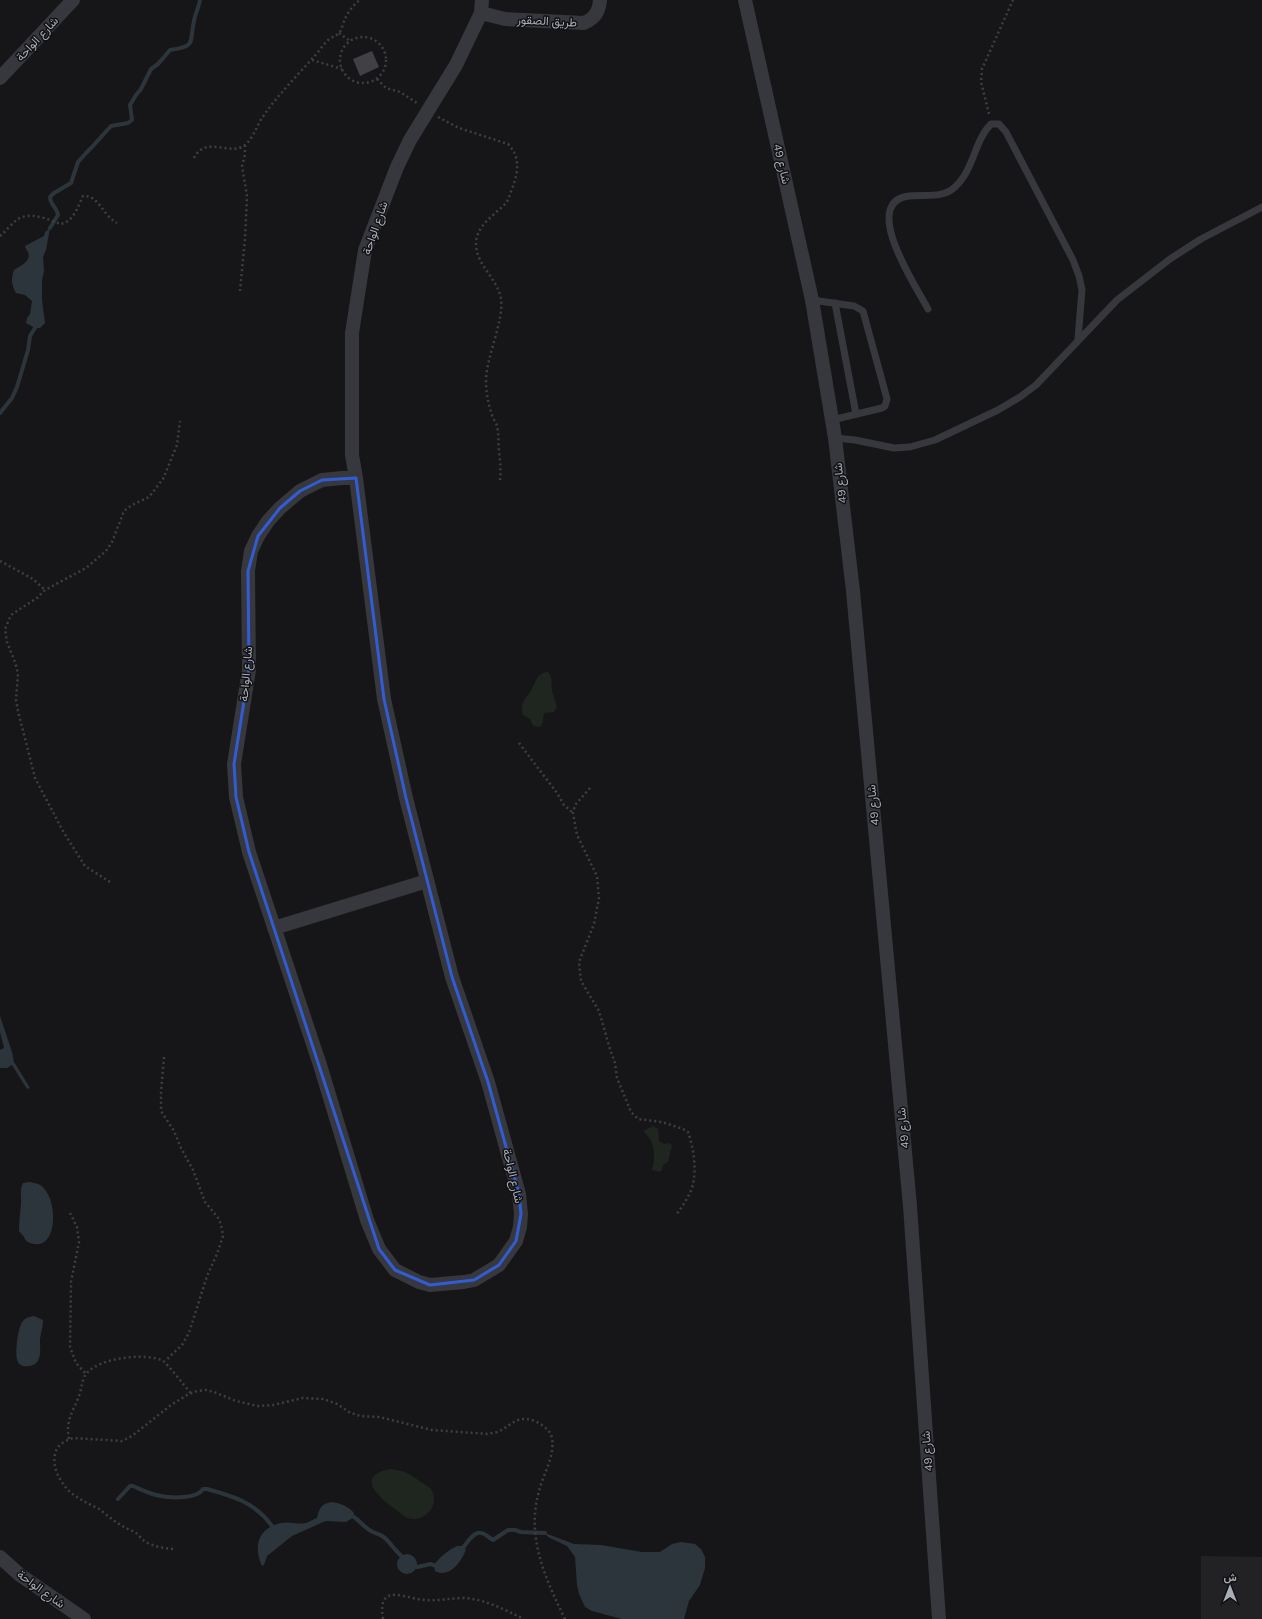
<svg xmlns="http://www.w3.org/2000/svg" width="1262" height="1619" viewBox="0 0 1262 1619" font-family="Karla,Vazirmatn,sans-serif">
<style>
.built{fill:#222225}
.green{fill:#1e261f}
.water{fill:#2c353c}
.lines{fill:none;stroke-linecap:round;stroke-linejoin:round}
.stream{stroke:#2c353c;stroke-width:4}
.building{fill:#404145}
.path{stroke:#3d3f44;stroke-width:2.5;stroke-dasharray:2 3;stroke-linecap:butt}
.lane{stroke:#37383d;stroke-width:7}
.street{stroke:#37383d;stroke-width:14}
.marked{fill:none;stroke:#325cd3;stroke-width:3;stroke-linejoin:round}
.labels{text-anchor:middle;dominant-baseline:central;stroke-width:3;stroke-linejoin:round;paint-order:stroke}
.street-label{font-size:12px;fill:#a8adb8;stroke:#111113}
</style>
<rect width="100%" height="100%" fill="#161618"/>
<path class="built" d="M 1201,1556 L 1262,1557 L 1262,1619 L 1201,1619 Z"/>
<g class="green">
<path d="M 548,672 C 554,679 550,686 553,694 C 555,701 559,706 554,712 L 545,713 C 542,718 544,723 540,727 L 534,726 L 532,724 L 530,719 L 523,715 C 520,704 524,700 530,692 C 536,684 535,673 548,672 Z"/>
<path d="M 653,1126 L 658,1129 L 659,1141 L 664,1144 L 670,1143 L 672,1146 L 668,1162 L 663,1165 L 662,1170 L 660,1172 L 652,1170 C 656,1156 655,1141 643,1131 Z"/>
<path d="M 390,1469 C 405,1471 409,1473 421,1482 C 424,1484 428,1486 431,1489 C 440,1502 428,1520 413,1519 C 406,1519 400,1513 395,1509 C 378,1497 355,1476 390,1469 Z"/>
</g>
<g class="water">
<path d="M 50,228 L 46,250 L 43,257 L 44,271 L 42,280 L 42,300 L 45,323 L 40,328 L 35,328 L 26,323 L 27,318 L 30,314 L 32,301 L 25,295 L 16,293 C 11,284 11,279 14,270 C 20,266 32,261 28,252 C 27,250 25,248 25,246 L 44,236 L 45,232 Z"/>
<path d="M 0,1016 L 12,1052 L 14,1062 L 30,1088 L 27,1089 L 12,1065 L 7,1068 L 0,1068 L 0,1050 L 4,1048 L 0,1032 Z"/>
<path d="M 30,1182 C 33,1183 37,1183 40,1185 C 60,1197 59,1259 26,1241 L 24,1237 L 19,1231 C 19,1222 20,1214 21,1205 C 22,1198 19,1191 23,1183 Z"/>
<path d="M 34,1316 L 43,1320 C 43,1327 41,1332 40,1339 C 40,1353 43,1368 23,1366 C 19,1364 18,1363 17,1359 C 15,1352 18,1326 23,1321 C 26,1317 30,1317 34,1316 Z"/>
<path d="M 331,1502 C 340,1503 348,1506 354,1513 L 354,1517 L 346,1522 L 326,1521 L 321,1523 L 292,1536 L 267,1556 L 264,1565 L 262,1566 C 253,1546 258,1528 281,1523 C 289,1521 299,1525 306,1523 C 309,1522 314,1519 317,1518 C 319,1509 321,1504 331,1502 Z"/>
<path d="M 545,1533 L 574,1544 L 601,1545 L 642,1552 L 660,1552 L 672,1544 L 681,1542 L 695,1544 L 701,1549 L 705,1557 L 705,1568 L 700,1585 L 689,1601 L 684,1619 L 622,1619 L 592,1611 L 585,1607 L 579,1594 L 577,1585 L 575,1557 L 567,1546 L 548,1537 Z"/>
<path d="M 457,1546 L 462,1546 L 466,1549 C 462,1561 449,1579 435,1571 L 434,1565 C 440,1557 448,1550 457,1546 Z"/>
<circle cx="407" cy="1564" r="10"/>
</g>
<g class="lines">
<g class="stream">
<path d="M 50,228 L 58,215 C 57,208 50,204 50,197 L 54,193 L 71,183 L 78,162 L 86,153 L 92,147 L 111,126 L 128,123 L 132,120 L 130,105 L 136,95 L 141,89 L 151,69 L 158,64 L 170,50 C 197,46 189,43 194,21 C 195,14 199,7 200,0"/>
<path d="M 0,413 L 12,398 L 17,387 L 28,350 L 30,336 L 35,328"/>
<path d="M 118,1499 L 130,1486 L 133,1486 C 140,1489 148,1493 156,1495 C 167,1498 196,1500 203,1489 L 207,1489 C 233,1496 256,1503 272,1526"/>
<path d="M 354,1517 C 360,1521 364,1527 371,1531 C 376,1534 381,1534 385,1538 C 392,1545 397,1553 405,1559"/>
<path d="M 461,1550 C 466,1545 473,1531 481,1533 C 485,1533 489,1538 493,1540 L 508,1530 L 515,1530 L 521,1532 L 545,1533"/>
<path d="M 412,1564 L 417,1567 L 431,1564 L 438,1567"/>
</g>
</g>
<path class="building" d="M 372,51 L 379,67 L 360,76 L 353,59 Z"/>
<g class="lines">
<g class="path">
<path d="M 339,33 L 350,41"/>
<circle cx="363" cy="60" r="23"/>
<path d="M 312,60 L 342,69"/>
<path d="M 377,79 L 386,88 L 400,92 L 417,103"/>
<path d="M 989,114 L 981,82 L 982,69 L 1013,0"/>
<path d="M 438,117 L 459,128 L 508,144 C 521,157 518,173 512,189 C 510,194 509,199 506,203 C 495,215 476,225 476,244 C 476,265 498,279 501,299 C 504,320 487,356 486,379 C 486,392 488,403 492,415 C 493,419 496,422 497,426 C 499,434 498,442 499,450 C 500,461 501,470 500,480"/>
<path d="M 194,158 C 207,133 234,160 248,142 C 254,135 257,126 262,118 C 276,97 294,79 311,60 C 317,54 322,46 329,39 C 332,37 336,36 339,33 C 342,30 343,23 345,19 C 348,12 354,4 360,0"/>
<path d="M 0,236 C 6,231 12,223 18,219 C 31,211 49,220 61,224 C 74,221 78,206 83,196 C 99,195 102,215 117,223"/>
<path d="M 240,291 L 245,239 L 247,196 L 242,166 L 245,155 L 245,146"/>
<path d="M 0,561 L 33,579 L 45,590"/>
<path d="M 519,743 L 557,793 L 564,805 L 573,813"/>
<path d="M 590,788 L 575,805 L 573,813 L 577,835 L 597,876 L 599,898 L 594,924 L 579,962 L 581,981 L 599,1011 L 610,1049 L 615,1063 L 617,1078 L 631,1112 L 638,1119 L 662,1122 L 683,1129 L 688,1132 C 694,1149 697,1170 692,1188 C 688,1198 682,1207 676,1215"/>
<path d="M 110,882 L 85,866 L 64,833 L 35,778 L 18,711 L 16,700 L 18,673 L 15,662 L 7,642 L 5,629 L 11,615 L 20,609 L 37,598 L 45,590 L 86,568 L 106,551 L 112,542 L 124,511 L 132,505 L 149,497 L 163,479 L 177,445 L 180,421"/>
<path d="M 164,1057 L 161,1092 L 161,1111 L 174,1131 L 181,1148 L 193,1170 L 205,1202 L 219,1219 L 222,1229 L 223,1236 L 217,1254 L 207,1276 L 189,1333 L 182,1345 L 165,1361"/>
<path d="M 70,1213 L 77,1227 L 79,1242 L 71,1282 L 70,1347 L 76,1363 L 86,1374"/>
<path d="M 69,1439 C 65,1419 74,1411 80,1393 C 82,1386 82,1378 87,1373 C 99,1358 147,1352 163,1361 C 167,1363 185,1387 191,1393"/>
<path d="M 173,1549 C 164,1548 155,1547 146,1542 C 142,1540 139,1535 135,1532 C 131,1530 127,1529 124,1527 C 115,1522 107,1515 99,1509 C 88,1503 77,1499 68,1490 C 59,1480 52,1467 55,1454 C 57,1445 64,1441 73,1438 L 122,1441 L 132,1436 L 171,1405 L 187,1395 L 197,1391 L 206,1390 L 214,1392 L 236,1401 L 258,1406 L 273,1405 L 303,1398 L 324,1399 L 337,1404 L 349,1412 L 360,1416 L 379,1417 L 432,1430 L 488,1434 C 491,1433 494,1433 497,1432 C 508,1428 514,1418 527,1419 C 536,1420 550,1428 552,1438 C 555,1456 543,1475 539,1491 C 526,1537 545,1578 565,1619"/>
<path d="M 383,1619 C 377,1580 406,1600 427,1600 C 439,1601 451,1598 464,1598 C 485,1599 505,1610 524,1619"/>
</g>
<g class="lane">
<path d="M 812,300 L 854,306 L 863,311 L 887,399 L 885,406 L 882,408 L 832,420"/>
<path d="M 835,303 L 856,414"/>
<path d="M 928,309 C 917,288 859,202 909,196 C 924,194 943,199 955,187 C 974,170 974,141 991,124 L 999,124 L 1006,132 L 1073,260 L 1079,276 L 1082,290 L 1078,339"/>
<path d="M 835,438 L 855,440 L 894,448 L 910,447 L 935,440 L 998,410 L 1020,397 L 1036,385 L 1117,300 L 1170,259 L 1201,239 L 1262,207"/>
</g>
<g class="street">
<path d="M 745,0 L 812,300 L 835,438 L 853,591 L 910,1206 L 939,1619"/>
<path d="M 481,13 L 505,19 L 584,23 C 595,18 599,12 600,0"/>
<path d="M 0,78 L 73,0"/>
<path d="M 356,478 L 342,478 L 322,480 L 300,491 L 280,508 L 268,521 L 258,536 L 251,551 L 248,571 L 249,670 L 234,764 L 236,797 L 249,852 L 320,1065 L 367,1220 L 379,1249 L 395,1270 L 419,1282 L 430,1285 L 464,1282 L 474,1280 L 499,1265 L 516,1241 L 520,1227 L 521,1214 L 519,1194 L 488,1082 L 452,977 L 406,798 L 384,699 L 356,478 L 352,455 L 352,333 L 365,250 L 397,167 L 410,140 L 456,65 L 481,13 L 482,0"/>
<path d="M 274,928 L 427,881"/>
<path d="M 0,1557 L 20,1575 L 84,1619"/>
</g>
</g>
<path class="marked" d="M 356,478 L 384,699 L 406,798 L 452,977 L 488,1082 L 519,1194 L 521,1214 L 516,1241 L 499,1265 L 474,1280 L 430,1285 L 395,1270 L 379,1249 L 249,852 L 236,797 L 234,764 L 249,670 L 248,571 L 258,536 L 280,508 L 300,491 L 322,480 Z"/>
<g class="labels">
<g class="street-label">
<text transform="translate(547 21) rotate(3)">طريق الصقور</text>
<text transform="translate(37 39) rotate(-47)">شارع الواحة</text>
<text transform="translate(782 164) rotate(77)">شارع 49</text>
<text transform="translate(375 228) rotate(-71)">شارع الواحة</text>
<text transform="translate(840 483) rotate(-97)">شارع 49</text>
<text transform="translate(246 674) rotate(-85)">شارع الواحة</text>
<text transform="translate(873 805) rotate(-95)">شارع 49</text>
<text transform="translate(903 1128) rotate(-95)">شارع 49</text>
<text transform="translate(513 1176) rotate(77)">شارع الواحة</text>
<text transform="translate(927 1451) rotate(-94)">شارع 49</text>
<text transform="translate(41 1589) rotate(36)">شارع الواحة</text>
</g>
</g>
<g transform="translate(1230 1587)" stroke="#111113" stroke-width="3" paint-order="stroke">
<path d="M0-3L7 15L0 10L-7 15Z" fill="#a8adb8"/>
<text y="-6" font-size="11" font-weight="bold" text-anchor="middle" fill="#a8adb8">ش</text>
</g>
</svg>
